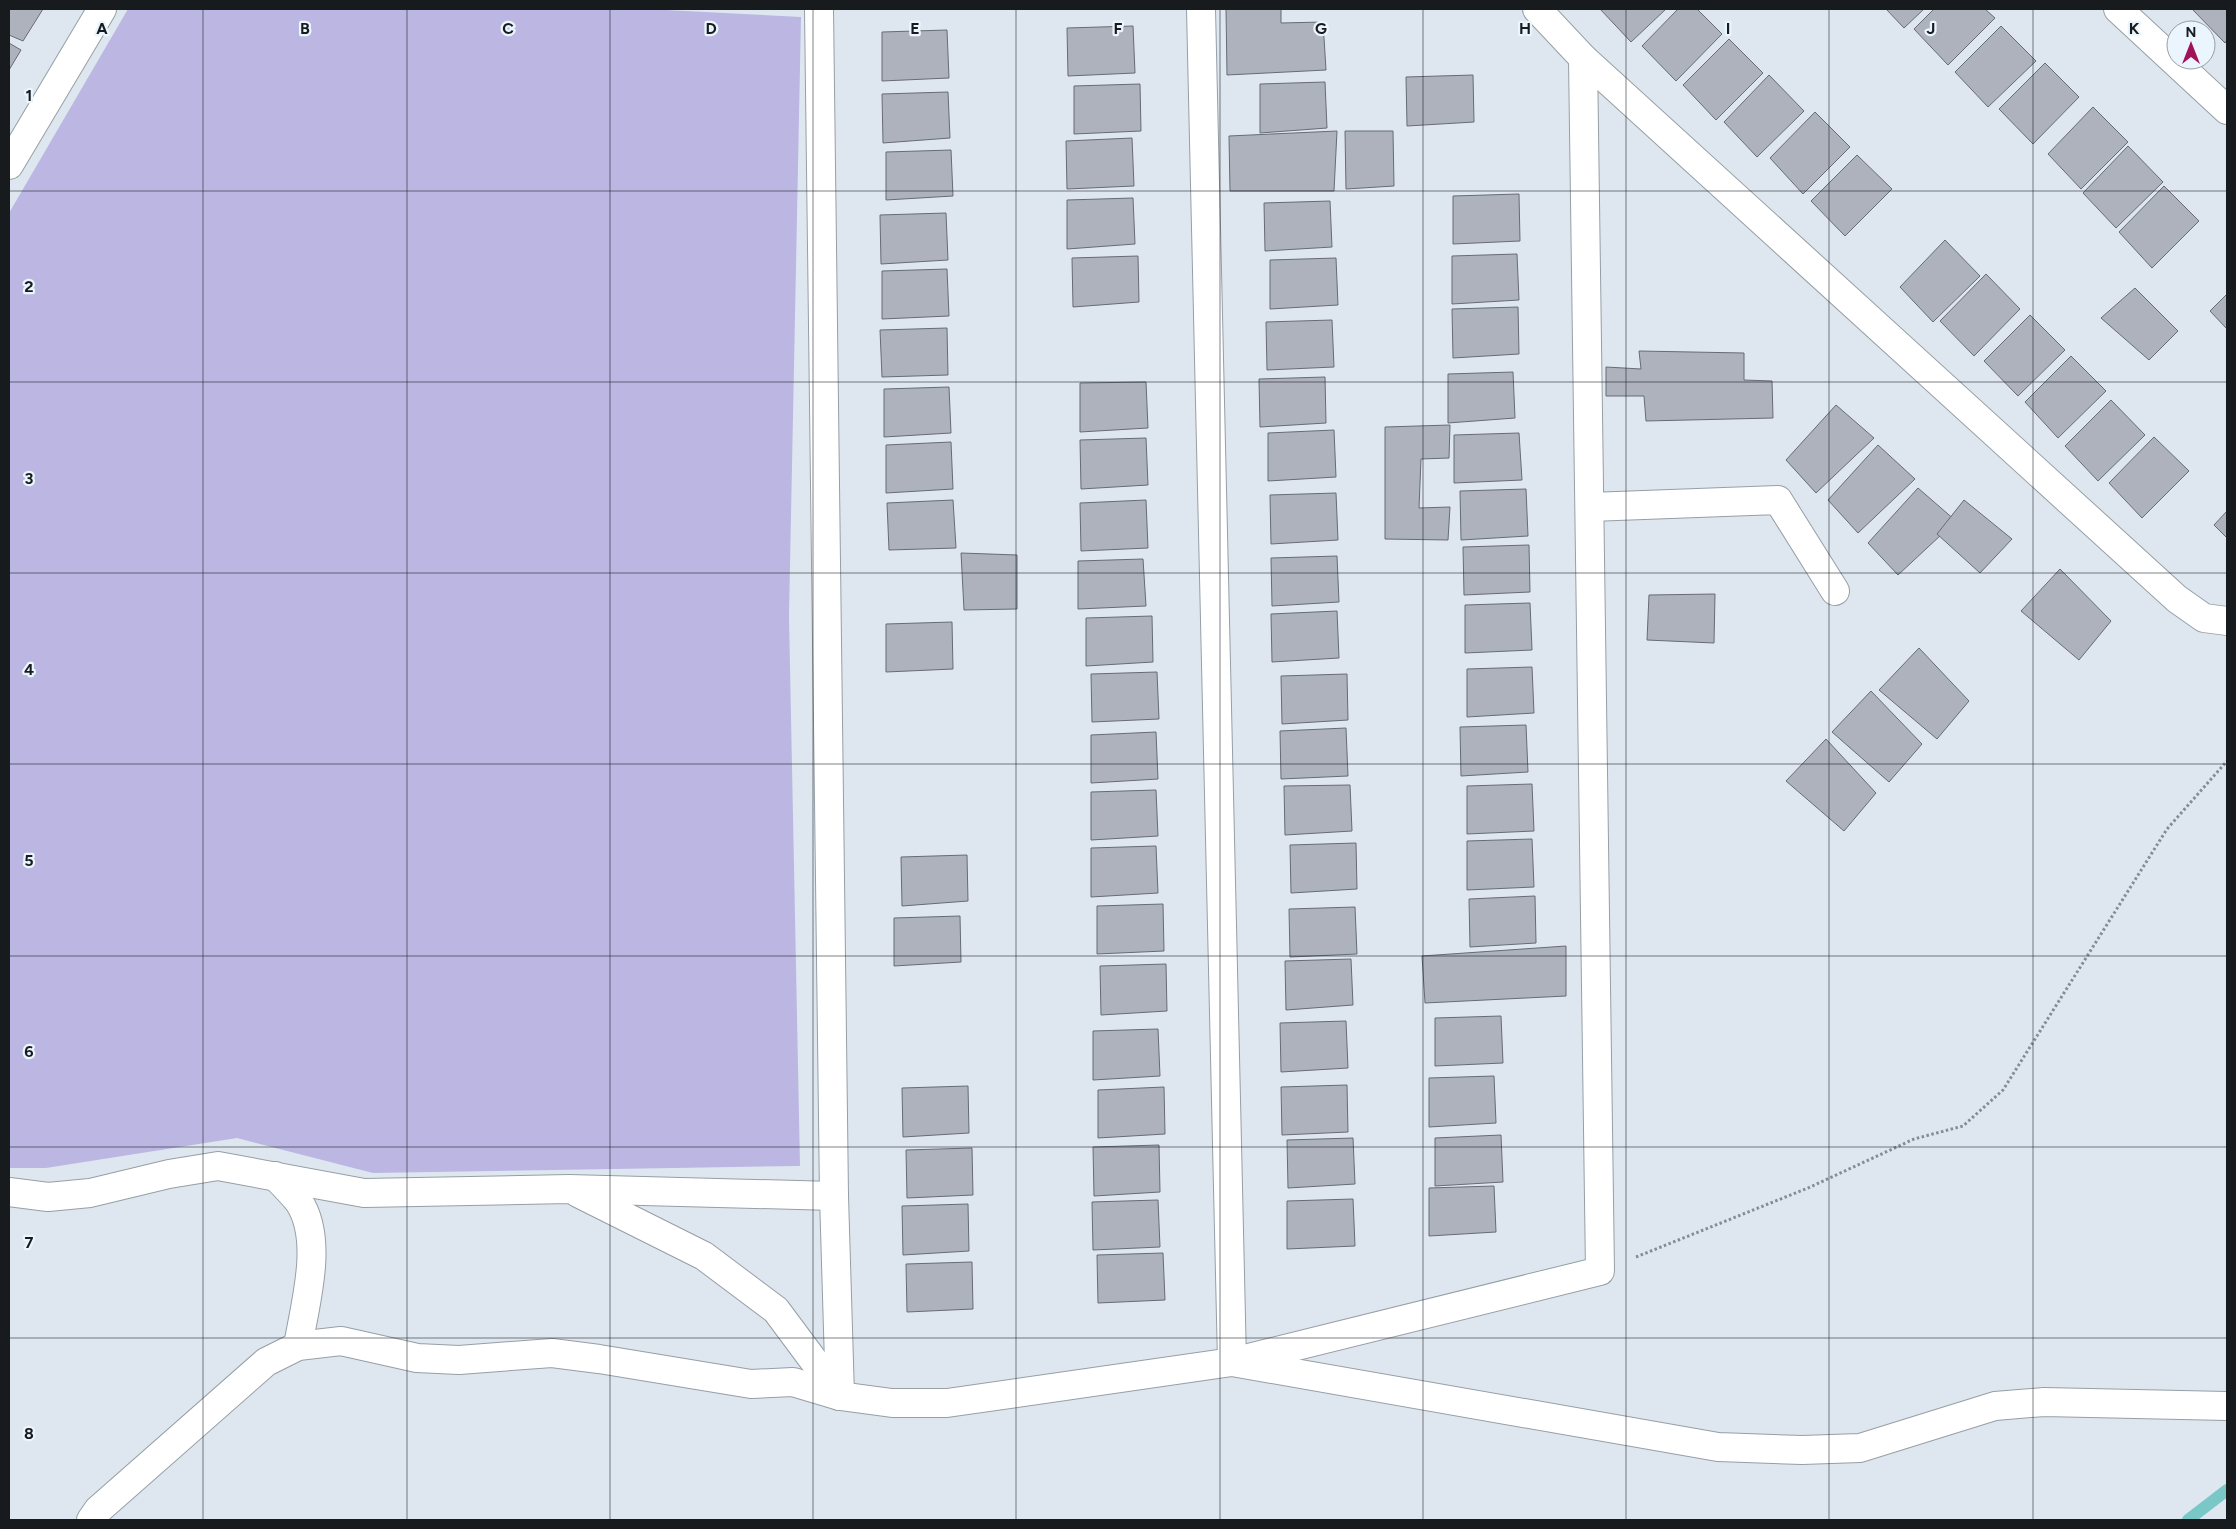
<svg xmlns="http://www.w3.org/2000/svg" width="2236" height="1529" viewBox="0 0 2236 1529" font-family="Figtree,sans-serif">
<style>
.green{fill:#bbb7e2}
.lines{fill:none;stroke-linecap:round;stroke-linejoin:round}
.stream{stroke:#7ac7c8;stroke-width:12}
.building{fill:#adb2bc;stroke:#676b74}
.street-casing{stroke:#969fa6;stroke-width:30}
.secondary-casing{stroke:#969fa6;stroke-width:30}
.path{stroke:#868d92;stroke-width:3;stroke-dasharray:2.5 2.5;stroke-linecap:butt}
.street{stroke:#fff;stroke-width:28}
.secondary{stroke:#fff;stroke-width:28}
.grid{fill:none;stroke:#181b1e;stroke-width:1;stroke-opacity:0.55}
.grid-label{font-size:16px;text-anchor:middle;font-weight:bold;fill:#181b1e;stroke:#ebf5fd;stroke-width:4.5;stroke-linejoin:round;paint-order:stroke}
</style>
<rect width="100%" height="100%" fill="#dee7ef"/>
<path class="green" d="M 128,9 L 646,9 L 801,17 L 789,616 L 800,1166 L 373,1173 L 237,1138 L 46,1168 L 9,1168 L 9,213 Z"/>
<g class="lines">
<path class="stream" d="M 2188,1520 L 2227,1490"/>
</g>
<g class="building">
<path d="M 9,9 L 43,9 L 23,41 L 9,35 Z"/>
<path d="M 1226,9 L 1281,9 L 1281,23 L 1323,22 L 1326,70 L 1227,75 Z"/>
<path d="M 1600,9 L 1666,9 L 1631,42 Z"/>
<path d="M 1678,9 L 1697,9 L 1722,34 L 1676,81 L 1642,46 Z"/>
<path d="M 1886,9 L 1924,9 L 1904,28 Z"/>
<path d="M 1934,9 L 1985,9 L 1995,18 L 1948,65 L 1914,29 Z"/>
<path d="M 2192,9 L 2227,9 L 2227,40 L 2225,43 Z"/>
<path d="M 1133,26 L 1135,73 L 1068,76 L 1067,28 Z"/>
<path d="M 2001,26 L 2036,61 L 1988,107 L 1955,72 Z"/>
<path d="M 947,30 L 949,78 L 882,81 L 882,32 Z"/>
<path d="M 1729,39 L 1763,73 L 1716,120 L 1683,85 Z"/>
<path d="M 9,43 L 21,50 L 9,70 Z"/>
<path d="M 2045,63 L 2079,97 L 2033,144 L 1999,109 Z"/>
<path d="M 1473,75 L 1474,122 L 1407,126 L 1406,77 Z"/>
<path d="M 1769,75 L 1804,111 L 1757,157 L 1724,122 Z"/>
<path d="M 1325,82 L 1327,128 L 1260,133 L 1260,84 Z"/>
<path d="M 1140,84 L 1141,131 L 1074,134 L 1074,86 Z"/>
<path d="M 948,92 L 950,138 L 883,143 L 882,94 Z"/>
<path d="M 2093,107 L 2128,142 L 2081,189 L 2048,154 Z"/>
<path d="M 1815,112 L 1850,147 L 1803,194 L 1770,158 Z"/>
<path d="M 1337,131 L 1334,191 L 1230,191 L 1229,136 Z"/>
<path d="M 1345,131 L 1393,131 L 1394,186 L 1346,189 Z"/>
<path d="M 1132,138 L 1134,186 L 1067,189 L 1066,141 Z"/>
<path d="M 2128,146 L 2163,182 L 2116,228 L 2083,193 Z"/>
<path d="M 951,150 L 953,196 L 886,200 L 886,152 Z"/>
<path d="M 1857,155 L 1892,189 L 1845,236 L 1811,201 Z"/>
<path d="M 2164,186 L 2199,221 L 2152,268 L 2119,232 Z"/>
<path d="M 1519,194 L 1520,241 L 1453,244 L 1453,196 Z"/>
<path d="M 1133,198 L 1135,244 L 1067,249 L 1067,200 Z"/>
<path d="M 1330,201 L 1332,247 L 1265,251 L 1264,203 Z"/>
<path d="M 946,213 L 948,260 L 881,264 L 880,215 Z"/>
<path d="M 1945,240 L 1980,276 L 1933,322 L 1900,287 Z"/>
<path d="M 1517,254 L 1519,300 L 1452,304 L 1452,256 Z"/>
<path d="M 1138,256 L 1139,302 L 1073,307 L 1072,258 Z"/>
<path d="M 1336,258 L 1338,305 L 1270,309 L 1270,260 Z"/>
<path d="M 947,269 L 949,316 L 882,319 L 882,271 Z"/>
<path d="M 1986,274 L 2020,309 L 1974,356 L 1940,321 Z"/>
<path d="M 2135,288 L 2178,331 L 2149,360 L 2101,318 Z"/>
<path d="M 2227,294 L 2227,329 L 2210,311 Z"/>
<path d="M 1518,307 L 1519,354 L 1453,358 L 1452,309 Z"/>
<path d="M 2030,315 L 2065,350 L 2018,396 L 1984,361 Z"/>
<path d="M 1332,320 L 1334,367 L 1267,370 L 1266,322 Z"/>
<path d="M 947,328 L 948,375 L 882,377 L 880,330 Z"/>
<path d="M 1639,351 L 1744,353 L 1744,380 L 1772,381 L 1773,418 L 1646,421 L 1644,396 L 1606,396 L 1606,367 L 1641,369 Z"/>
<path d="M 2071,356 L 2106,391 L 2058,438 L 2025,402 Z"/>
<path d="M 1513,372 L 1515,418 L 1448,423 L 1448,374 Z"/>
<path d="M 1325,377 L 1326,423 L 1260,427 L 1259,379 Z"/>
<path d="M 1146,382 L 1148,428 L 1080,432 L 1080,383 Z"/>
<path d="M 949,387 L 951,433 L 884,437 L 884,389 Z"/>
<path d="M 2111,400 L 2145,435 L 2098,481 L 2065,446 Z"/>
<path d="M 1836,405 L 1874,438 L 1816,493 L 1786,460 Z"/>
<path d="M 1450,425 L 1449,458 L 1421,459 L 1419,508 L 1450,507 L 1448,540 L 1385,539 L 1385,427 Z"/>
<path d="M 1334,430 L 1336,477 L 1268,481 L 1268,433 Z"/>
<path d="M 1519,433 L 1522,480 L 1454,483 L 1454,435 Z"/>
<path d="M 2154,437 L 2189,471 L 2142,518 L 2109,483 Z"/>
<path d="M 1146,438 L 1148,485 L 1081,489 L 1080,440 Z"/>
<path d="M 951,442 L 953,489 L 886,493 L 886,445 Z"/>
<path d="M 1878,445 L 1915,479 L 1858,533 L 1828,500 Z"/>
<path d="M 1918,488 L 1956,521 L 1898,575 L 1868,543 Z"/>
<path d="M 1526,489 L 1528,536 L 1461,540 L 1460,491 Z"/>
<path d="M 1336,493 L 1338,540 L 1271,544 L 1270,495 Z"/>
<path d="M 953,500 L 956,548 L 889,550 L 887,503 Z"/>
<path d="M 1146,500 L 1148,548 L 1081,551 L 1080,503 Z"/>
<path d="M 1964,500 L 2012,539 L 1980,573 L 1937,534 Z"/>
<path d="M 2227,511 L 2227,538 L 2214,525 Z"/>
<path d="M 1529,545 L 1530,592 L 1464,595 L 1463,547 Z"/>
<path d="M 961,553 L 1017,555 L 1017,609 L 964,610 Z"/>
<path d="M 1337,556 L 1339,602 L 1272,606 L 1271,558 Z"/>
<path d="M 1143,559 L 1146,606 L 1078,609 L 1078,561 Z"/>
<path d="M 2060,569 L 2111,621 L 2079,660 L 2021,611 Z"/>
<path d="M 1715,594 L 1714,643 L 1647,640 L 1649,595 Z"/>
<path d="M 1530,603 L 1532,650 L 1465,653 L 1465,605 Z"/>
<path d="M 1337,611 L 1339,658 L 1272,662 L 1271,614 Z"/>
<path d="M 1152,616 L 1153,662 L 1086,666 L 1086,618 Z"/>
<path d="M 952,622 L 953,669 L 886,672 L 886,624 Z"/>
<path d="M 1919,648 L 1969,701 L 1937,739 L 1879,690 Z"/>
<path d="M 1532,667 L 1534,713 L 1467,717 L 1467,669 Z"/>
<path d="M 1157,672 L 1159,719 L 1092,722 L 1091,674 Z"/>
<path d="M 1347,674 L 1348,720 L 1282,724 L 1281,676 Z"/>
<path d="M 1871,691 L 1922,744 L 1889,782 L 1832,732 Z"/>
<path d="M 1526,725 L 1528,772 L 1461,776 L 1460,727 Z"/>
<path d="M 1346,728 L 1348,776 L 1281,779 L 1280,731 Z"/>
<path d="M 1156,732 L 1158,779 L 1091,783 L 1091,735 Z"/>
<path d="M 1826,739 L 1876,793 L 1844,831 L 1786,781 Z"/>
<path d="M 1532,784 L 1534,831 L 1467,834 L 1467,786 Z"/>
<path d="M 1350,785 L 1352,831 L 1285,835 L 1284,786 Z"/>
<path d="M 1156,790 L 1158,836 L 1091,840 L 1091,792 Z"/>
<path d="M 1532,839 L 1534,887 L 1467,890 L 1467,841 Z"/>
<path d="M 1356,843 L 1357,889 L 1291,893 L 1290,845 Z"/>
<path d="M 1156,846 L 1158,893 L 1091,897 L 1091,848 Z"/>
<path d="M 967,855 L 968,901 L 902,906 L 901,857 Z"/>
<path d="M 1535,896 L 1536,943 L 1470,947 L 1469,899 Z"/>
<path d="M 1163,904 L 1164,951 L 1097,954 L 1097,906 Z"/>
<path d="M 1355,907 L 1357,954 L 1290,957 L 1289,909 Z"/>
<path d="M 960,916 L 961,962 L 894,966 L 894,918 Z"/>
<path d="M 1566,946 L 1566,996 L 1425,1003 L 1422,956 Z"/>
<path d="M 1351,959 L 1353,1005 L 1286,1010 L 1285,961 Z"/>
<path d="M 1166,964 L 1167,1011 L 1101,1015 L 1100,966 Z"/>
<path d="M 1501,1016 L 1503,1063 L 1435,1066 L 1435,1018 Z"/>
<path d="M 1346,1021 L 1348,1068 L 1281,1072 L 1280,1023 Z"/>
<path d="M 1158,1029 L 1160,1076 L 1093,1080 L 1093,1031 Z"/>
<path d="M 1494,1076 L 1496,1123 L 1429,1127 L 1429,1078 Z"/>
<path d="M 1347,1085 L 1348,1132 L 1282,1135 L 1281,1087 Z"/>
<path d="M 968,1086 L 969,1133 L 903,1137 L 902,1088 Z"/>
<path d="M 1164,1087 L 1165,1134 L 1098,1138 L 1098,1090 Z"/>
<path d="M 1501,1135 L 1503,1182 L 1435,1186 L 1435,1138 Z"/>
<path d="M 1353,1138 L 1355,1184 L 1288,1188 L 1287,1140 Z"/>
<path d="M 1159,1145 L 1160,1192 L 1094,1196 L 1093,1147 Z"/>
<path d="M 972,1148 L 973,1195 L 907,1198 L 906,1150 Z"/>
<path d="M 1494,1186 L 1496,1232 L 1429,1236 L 1429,1188 Z"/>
<path d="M 1353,1199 L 1355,1246 L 1287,1249 L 1287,1201 Z"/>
<path d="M 1158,1200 L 1160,1247 L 1093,1250 L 1092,1202 Z"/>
<path d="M 968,1204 L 969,1251 L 903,1255 L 902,1206 Z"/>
<path d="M 1163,1253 L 1165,1300 L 1098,1303 L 1097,1255 Z"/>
<path d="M 972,1262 L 973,1309 L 907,1312 L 906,1264 Z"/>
</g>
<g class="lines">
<g class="street-casing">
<g id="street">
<path d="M 819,9 L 834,1196 L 840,1396"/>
<path d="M 1201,9 L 1232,1362 L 1718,1447 L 1802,1450 L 1860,1448 L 1995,1406 L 2044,1402 L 2227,1406"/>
<path d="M 1537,9 L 1583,58 L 2177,599 L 2204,618 L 2227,621"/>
<path d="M 9,165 L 102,9"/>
<path d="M 1590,507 L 1778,500 L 1835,591"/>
<path d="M 275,1176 C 283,1184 292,1193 299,1202 C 324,1240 305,1304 298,1346"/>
<path d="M 9,1192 L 48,1197 L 90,1193 L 169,1174 L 218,1166 L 364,1193 L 569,1189 L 834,1196"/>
<path d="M 578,1193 L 704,1256 L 776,1310 L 840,1396"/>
<path d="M 91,1520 L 98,1510 L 266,1362 L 298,1346 L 341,1341 L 417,1358 L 459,1360 L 552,1353 L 599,1359 L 751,1384 L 793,1382 L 840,1396 L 892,1403 L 947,1403 L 1232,1362 L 1600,1271 L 1583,58"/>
</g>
</g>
<g class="secondary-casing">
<path id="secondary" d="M 2118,9 L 2227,110"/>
</g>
<path class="path" d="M 1636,1257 L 1808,1188 L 1914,1139 L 1963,1126 L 2003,1090 L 2167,829 L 2227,761"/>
<use href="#street" class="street"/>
<use href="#secondary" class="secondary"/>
</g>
<path class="grid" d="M 203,9 L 203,1520M 407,9 L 407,1520M 610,9 L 610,1520M 813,9 L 813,1520M 1016,9 L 1016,1520M 1220,9 L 1220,1520M 1423,9 L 1423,1520M 1626,9 L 1626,1520M 1829,9 L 1829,1520M 2033,9 L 2033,1520M 9,191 L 2227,191M 9,382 L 2227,382M 9,573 L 2227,573M 9,764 L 2227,764M 9,956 L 2227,956M 9,1147 L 2227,1147M 9,1338 L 2227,1338"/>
<g class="grid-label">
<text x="102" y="34">A</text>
<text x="305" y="34">B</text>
<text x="508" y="34">C</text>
<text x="711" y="34">D</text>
<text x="915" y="34">E</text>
<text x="1118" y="34">F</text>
<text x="1321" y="34">G</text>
<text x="1525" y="34">H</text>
<text x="1728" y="34">I</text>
<text x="1931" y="34">J</text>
<text x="2134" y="34">K</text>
<text x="29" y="101">1</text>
<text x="29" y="292">2</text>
<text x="29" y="484">3</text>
<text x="29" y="675">4</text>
<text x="29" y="866">5</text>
<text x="29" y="1057">6</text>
<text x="29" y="1248">7</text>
<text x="29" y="1439">8</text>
</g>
<rect width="2236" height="1529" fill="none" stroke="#181b1e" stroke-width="20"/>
<g transform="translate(2191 45)"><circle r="24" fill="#ebf5fd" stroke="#979ea4"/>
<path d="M0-4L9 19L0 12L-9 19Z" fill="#a21258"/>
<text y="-8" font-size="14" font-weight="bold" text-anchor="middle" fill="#181b1e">N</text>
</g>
</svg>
